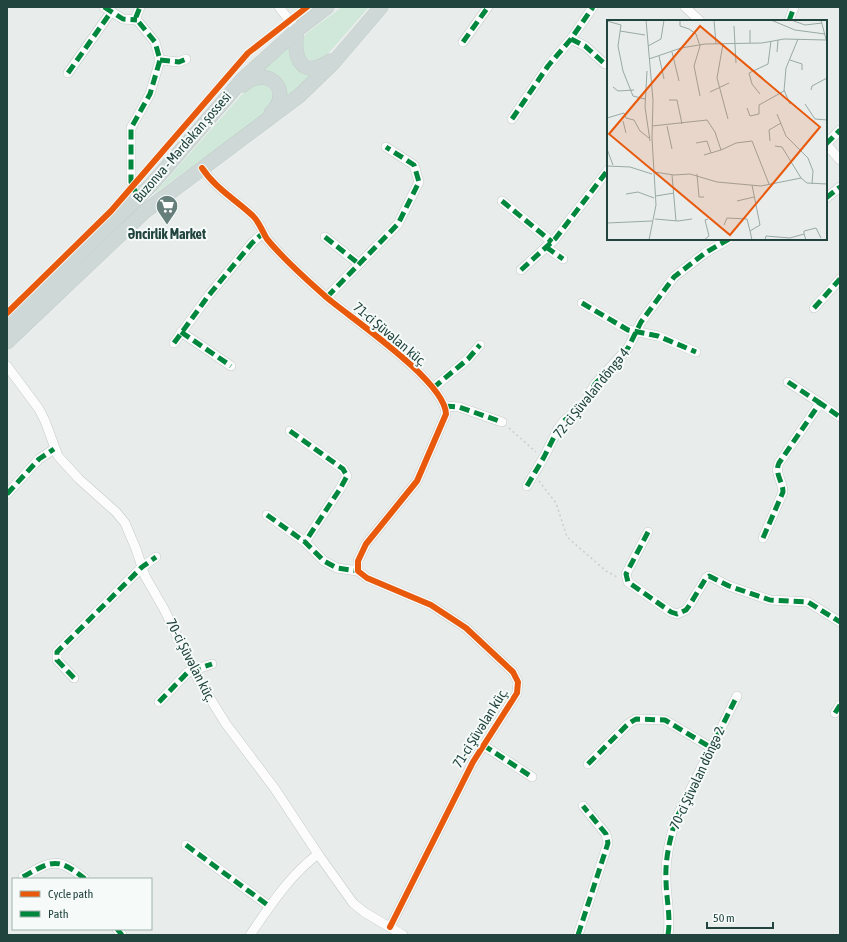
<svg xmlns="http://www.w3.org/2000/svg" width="847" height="942" viewBox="0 0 847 942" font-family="'Asap Condensed',sans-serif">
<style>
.green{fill:#d0e8d9}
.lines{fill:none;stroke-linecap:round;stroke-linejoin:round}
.minor-casing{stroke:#c4cac8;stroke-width:10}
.primary-casing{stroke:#c2ccca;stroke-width:15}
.path{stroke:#c6cfcd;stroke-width:1.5;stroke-dasharray:2 3;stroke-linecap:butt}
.minor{stroke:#fcfcfc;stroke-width:9}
.primary{stroke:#ced8d6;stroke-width:14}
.quiet{stroke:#00873e;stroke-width:5;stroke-dasharray:10 5;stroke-linecap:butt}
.cycleway-casing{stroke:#f6fbf9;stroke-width:8}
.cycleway{stroke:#e8590c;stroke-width:6}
.labels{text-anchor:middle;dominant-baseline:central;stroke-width:4;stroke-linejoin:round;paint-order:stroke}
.street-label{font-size:14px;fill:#21443e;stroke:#f6fbf9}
.poi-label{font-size:14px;font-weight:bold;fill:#21443e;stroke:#f6fbf9}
.inset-road{fill:none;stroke:#98a9a6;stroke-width:1}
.view{fill:#e8590c;fill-opacity:0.15;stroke:#e8590c;stroke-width:2}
.inset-edge{fill:none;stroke:#21443e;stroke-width:2}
</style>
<rect width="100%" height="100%" fill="#e8edeb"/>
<g class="green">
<path d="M 342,7 L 369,7 L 326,56 C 316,63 311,62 302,55 L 301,40 L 307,33 Z"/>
<path d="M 289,44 C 288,63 299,67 314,74 L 284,102 L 258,72 Z"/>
<path d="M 260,83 C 269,85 271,90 274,99 L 267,112 L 154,194 L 245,91 L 255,84 Z"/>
</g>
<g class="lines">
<g class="minor-casing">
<g id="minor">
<path d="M 104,7 L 123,19 L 137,20"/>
<path d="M 279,7 L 297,30"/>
<path d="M 685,7 L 700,21"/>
<path d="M 789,21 L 794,7"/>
<path d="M 571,39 L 585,46 L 605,64"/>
<path d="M 463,42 L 488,7"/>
<path d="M 160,60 L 179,62 L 186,59"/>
<path d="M 68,73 L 111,12"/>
<path d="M 512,119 L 548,66 L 571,39 L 593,7"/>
<path d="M 826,144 L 840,160"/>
<path d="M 826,144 L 840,130"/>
<path d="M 202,168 C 215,188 236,200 253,216 C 260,223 262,231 267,239 C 284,260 306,279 326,297 C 352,319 445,381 446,414 L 417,481 L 366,544 L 358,561 L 358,571 L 367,578 L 431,605 L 466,628 L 513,672 L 518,682 L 517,693 L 473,762 L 390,927"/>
<path d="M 138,198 L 131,182 L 131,128 L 150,94 L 160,60 L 155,42 L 137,20 L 136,17 L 140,7"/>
<path d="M 826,198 L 840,187"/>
<path d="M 502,201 L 552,242"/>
<path d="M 325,237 L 359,264"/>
<path d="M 546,247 L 563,259"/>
<path d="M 521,270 L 555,239 L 608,170"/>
<path d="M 327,297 L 398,224 L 419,182 L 414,165 L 386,147"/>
<path d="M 582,303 L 628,330 L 658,336 L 696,352"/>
<path d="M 814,308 L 840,279"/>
<path d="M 181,332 L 231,366"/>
<path d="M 174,343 L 209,295 L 252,243 L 263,233"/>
<path d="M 7,366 L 39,409 L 45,421 L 58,456 L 79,479 L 116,512 L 125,523 L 136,549 L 145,576 L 164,609 L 198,679 L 226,724 L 275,789 L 318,854 L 353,903 L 364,912 L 403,935"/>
<path d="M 788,382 L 820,403"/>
<path d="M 433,388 L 468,359 L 480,345"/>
<path d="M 445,406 L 459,407 L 502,422"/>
<path d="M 290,431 L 343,469 L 347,476 L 340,489 L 305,542"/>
<path d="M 527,486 L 544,457 L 558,429 L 564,421 L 584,404 L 595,384 L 628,348 L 641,322 L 674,277 L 705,253 L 729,239"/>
<path d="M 7,494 L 39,459 L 54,449"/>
<path d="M 267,515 L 305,542 L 324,561 L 337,568 L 358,571"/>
<path d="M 648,532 L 626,574 L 628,582 L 671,612 L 677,614 L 686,610 L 689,606 L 706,578 L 709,576 L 729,586 L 770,600 L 808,602 L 840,622"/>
<path d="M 763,538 L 783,492 C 783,481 774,474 779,463 L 820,403 L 840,417"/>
<path d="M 74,678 L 57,660 L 57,652 L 142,567 L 156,557"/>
<path d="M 159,702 L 188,672 L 212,664"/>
<path d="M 835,713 L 840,705"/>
<path d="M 483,745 L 532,777"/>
<path d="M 588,764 L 628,724 L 636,719 L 665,720 L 710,747"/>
<path d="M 186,845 L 269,906"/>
<path d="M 23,877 C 52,860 58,857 85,879"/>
<path d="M 117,929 L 122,935"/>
<path d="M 250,935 C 270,906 289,876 318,854"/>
<path d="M 578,935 L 608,843 L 606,834 L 583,806"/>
<path d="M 668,935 C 671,916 666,898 666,879 C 665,859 670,840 675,821 L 737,696"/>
</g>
</g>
<g class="primary-casing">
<g id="primary">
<path d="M 297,30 C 293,56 300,81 330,61"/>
<path d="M 243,85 C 268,63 294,92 271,113"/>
<path d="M 7,324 L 152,184 L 243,79 L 297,30 L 327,7"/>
<path d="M 7,342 L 144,212 L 299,96 L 334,62 L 381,7"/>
</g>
</g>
<g class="path">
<path d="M 509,428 L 536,452"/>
<path d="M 539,481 L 556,503 L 567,537 L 606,571 L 617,577"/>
</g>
<use href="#minor" class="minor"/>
<use href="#primary" class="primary"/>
<g class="quiet">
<path d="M 104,7 L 123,19 L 137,20"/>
<path d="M 789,21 L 794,7"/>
<path d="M 571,39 L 585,46 L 605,64"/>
<path d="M 463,42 L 488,7"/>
<path d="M 160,60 L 179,62 L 186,59"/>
<path d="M 68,73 L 111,12"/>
<path d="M 512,119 L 548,66 L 571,39 L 593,7"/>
<path d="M 826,144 L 840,130"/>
<path d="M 138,198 L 131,182 L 131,128 L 150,94 L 160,60 L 155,42 L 137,20 L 136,17 L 140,7"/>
<path d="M 826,198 L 840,187"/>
<path d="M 502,201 L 552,242"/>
<path d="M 325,237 L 359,264"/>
<path d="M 546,247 L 563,259"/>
<path d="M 521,270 L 555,239 L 608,170"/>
<path d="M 327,297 L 398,224 L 419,182 L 414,165 L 386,147"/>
<path d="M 582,303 L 628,330 L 658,336 L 696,352"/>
<path d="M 814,308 L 840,279"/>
<path d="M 181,332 L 231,366"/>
<path d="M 174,343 L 209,295 L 252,243 L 263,233"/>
<path d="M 788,382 L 820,403"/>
<path d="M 433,388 L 468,359 L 480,345"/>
<path d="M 445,406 L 459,407 L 502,422"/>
<path d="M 290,431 L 343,469 L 347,476 L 340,489 L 305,542"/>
<path d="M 527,486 L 544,457 L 558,429 L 564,421 L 584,404 L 595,384 L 628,348 L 641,322 L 674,277 L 705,253 L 729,239"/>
<path d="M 7,494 L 39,459 L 54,449"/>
<path d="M 267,515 L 305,542 L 324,561 L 337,568 L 358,571"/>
<path d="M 648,532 L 626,574 L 628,582 L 671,612 L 677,614 L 686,610 L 689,606 L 706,578 L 709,576 L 729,586 L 770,600 L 808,602 L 840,622"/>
<path d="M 763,538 L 783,492 C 783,481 774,474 779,463 L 820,403 L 840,417"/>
<path d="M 74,678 L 57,660 L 57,652 L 142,567 L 156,557"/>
<path d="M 159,702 L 188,672 L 212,664"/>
<path d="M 835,713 L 840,705"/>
<path d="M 483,745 L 532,777"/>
<path d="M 588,764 L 628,724 L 636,719 L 665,720 L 710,747"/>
<path d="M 186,845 L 269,906"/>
<path d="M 23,877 C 52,860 58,857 85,879"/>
<path d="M 117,929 L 122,935"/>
<path d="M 578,935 L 608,843 L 606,834 L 583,806"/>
<path d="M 668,935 C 671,916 666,898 666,879 C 665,859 670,840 675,821 L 737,696"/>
</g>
<g class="cycleway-casing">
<g id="cycleway">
<path d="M 202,168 C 215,188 236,200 253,216 C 260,223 262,231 267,239 C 284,260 306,279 326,297 C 352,319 445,381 446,414 L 417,481 L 366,544 L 358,561 L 358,571 L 367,578 L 431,605 L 466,628 L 513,672 L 518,682 L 517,693 L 473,762 L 390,927"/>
<path d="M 7,313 L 111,211 L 248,53 L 307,7"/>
</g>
</g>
<use href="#cycleway" class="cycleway"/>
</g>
<defs>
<g id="supermarket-pin" transform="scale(1.15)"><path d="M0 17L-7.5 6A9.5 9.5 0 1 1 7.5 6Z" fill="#677f7b" stroke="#f6fbf9"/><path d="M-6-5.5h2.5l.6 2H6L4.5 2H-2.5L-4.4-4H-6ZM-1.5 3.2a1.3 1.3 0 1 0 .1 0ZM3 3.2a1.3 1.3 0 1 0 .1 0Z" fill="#fff"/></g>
</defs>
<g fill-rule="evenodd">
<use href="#supermarket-pin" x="167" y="206"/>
</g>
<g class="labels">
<g class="street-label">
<text transform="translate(182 147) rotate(-49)">Buzonva - Mərdəkan şossesi</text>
<text transform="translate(390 334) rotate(40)">71-ci Şüvəlan küç.</text>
<text transform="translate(591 393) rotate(-51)">72-ci Şüvəlan döngə 4</text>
<text transform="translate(191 660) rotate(63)">70-ci Şüvəlan küç.</text>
<text transform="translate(480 728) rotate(-58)">71-ci Şüvəlan küç.</text>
<text transform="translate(697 778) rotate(-65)">70-ci Şüvəlan döngə 2</text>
</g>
<g class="poi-label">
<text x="167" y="234">Əncirlik Market</text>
</g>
</g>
<g transform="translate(607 20)">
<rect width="220" height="220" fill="#e8edeb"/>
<path class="inset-road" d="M 39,0 L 46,80 L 45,118 L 49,185 L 42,220M 73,0 L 73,6 L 82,9 L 89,14 L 93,26 L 87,46 L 93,76M 107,0 L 109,24M 164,0 L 188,10 L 218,14M 184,0 L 198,5 L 215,3M 214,0 L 220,23M 0,1 L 14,5 L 11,26 L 16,51 L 26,76 L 38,79M 127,6 L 129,43M 143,10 L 143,23M 13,11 L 38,15M 116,24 L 110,58 L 121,99M 41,26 L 54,19 L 57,0M 65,32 L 72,61M 170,32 L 171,20M 52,36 L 57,59M 42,39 L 74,28 L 98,24 L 155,23 L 177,19 L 219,20M 183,40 L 195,44 L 195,50M 40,51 L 38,87 L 43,121M 6,67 L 11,71 L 27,70M 177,70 L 183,84M 204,70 L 205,66 L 220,58M 103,72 L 122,63M 153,74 L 145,64 L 142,53 L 161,44 L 164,21M 62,80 L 70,80 L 75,104M 198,84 L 208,99 L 220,100M 140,88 L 143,96 L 152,94 L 152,85 L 177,71 L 179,48 L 191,19M 170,94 L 179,116 L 201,138 L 206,151 L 205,164M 0,98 L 17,93 L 19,98 L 27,100 L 33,111 L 42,118M 16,101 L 19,113M 45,106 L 100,100 L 108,112 L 114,130 L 129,123 L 145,121 L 162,164M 60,106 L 65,129M 163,121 L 162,110 L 174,103M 89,123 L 100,121 L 104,133M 168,126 L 175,127 L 194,158M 0,129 L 6,145M 97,135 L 114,130M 0,146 L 23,147 L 45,154M 47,152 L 67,155 L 83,154 L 110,162 L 154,166 L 194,158 L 200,163 L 220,164M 90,154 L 92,177 L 97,177M 65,155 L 69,201M 19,174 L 31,172 L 47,178M 49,176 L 67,173M 130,181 L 147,177M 48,199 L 71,201 L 85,199M 0,203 L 45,201M 117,205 L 120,198 L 140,199 L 143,211M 197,214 L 197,211 L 209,208 L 214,218M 97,220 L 102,216 L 98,200 L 101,199M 145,220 L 143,211 L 153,205 L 145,165M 158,220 L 159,216 L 183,218 L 197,214 L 199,220"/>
<path class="view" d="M 93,6 L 213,107 L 123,215 L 2,114 Z"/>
<rect width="220" height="220" class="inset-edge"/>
</g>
<rect width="847" height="942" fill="none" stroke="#21443e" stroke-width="16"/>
<rect x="12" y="878" width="140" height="52" fill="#f6fbf9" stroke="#a1b2ae"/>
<rect x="20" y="891" width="20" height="6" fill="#e8590c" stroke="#a1b2ae"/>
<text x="48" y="898" font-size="12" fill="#21443e">Cycle path</text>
<rect x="20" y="911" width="20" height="6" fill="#00873e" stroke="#a1b2ae"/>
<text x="48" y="918" font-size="12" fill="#21443e">Path</text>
<path d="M707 922v6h66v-6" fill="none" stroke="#21443e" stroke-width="2"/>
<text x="713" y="922" font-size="12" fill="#21443e" stroke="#f6fbf9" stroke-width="3" paint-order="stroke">50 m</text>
</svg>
